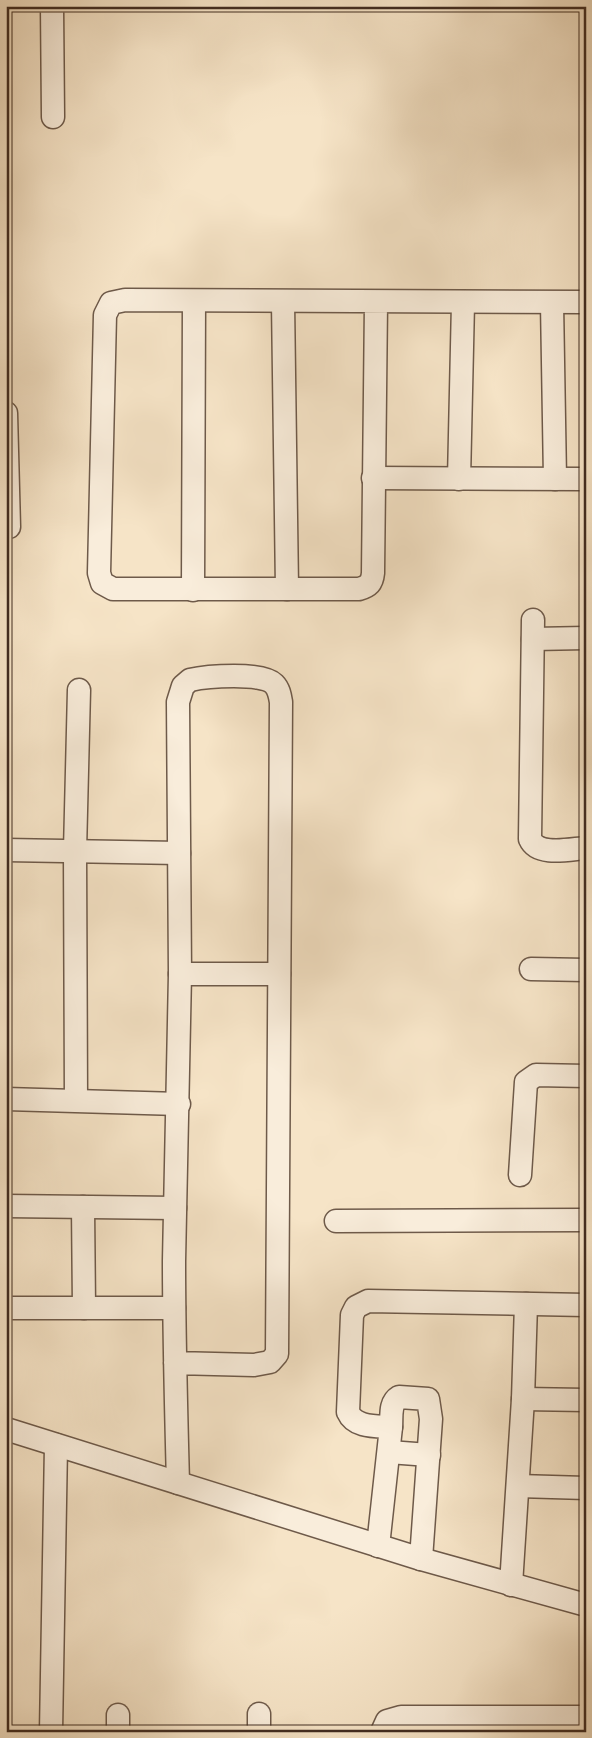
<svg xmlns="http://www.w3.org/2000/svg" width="592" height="1738" viewBox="0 0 592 1738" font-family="'Gentium Book Plus',serif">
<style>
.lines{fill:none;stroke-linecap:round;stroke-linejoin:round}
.minor-casing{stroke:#6e5a4a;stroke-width:25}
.minor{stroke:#f9eddb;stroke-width:22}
</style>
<rect width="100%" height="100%" fill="#f6e4c7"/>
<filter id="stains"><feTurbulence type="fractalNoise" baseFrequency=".004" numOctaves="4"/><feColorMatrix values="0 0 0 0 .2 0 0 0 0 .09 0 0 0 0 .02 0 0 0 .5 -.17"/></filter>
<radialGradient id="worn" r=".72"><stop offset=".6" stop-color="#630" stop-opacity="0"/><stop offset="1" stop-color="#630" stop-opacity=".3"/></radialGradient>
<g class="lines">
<g class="minor-casing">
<g id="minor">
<path d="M 52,6 L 53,117"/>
<path d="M 283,302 L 287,589"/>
<path d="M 376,303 L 373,573 C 372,583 369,586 359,589 L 113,589 L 102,583 L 99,573 L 105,315 L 111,303 L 125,300 L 586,302"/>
<path d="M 552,303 L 555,479"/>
<path d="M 6,413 L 9,527"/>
<path d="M 373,478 L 586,479"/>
<path d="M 459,479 L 463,303"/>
<path d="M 193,590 L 194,301"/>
<path d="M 533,620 L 530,839 C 538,857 570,849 586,848"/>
<path d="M 533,639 L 586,638"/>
<path d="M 6,850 L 179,853"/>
<path d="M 531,969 L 586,970"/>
<path d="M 180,974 L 279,974"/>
<path d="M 6,1099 L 179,1104"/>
<path d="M 76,1100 L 75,851 L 79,690"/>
<path d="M 520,1175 L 526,1082 L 536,1075 L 586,1076"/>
<path d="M 6,1206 L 175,1208"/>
<path d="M 83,1207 L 84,1308"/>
<path d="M 336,1221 L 586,1220"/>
<path d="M 6,1308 L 174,1308"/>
<path d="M 175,1363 L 254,1365 L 270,1362 L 277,1354 L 281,702 C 280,696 279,689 274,684 C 262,672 207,676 190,680 L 183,686 L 178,702 L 180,974 L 174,1261 C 174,1335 176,1409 178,1483"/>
<path d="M 523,1399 L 586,1400"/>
<path d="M 391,1427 C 392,1417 389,1403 399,1397 L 428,1399 L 431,1419 L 421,1559"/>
<path d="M 6,1429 L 421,1559 L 586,1605"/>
<path d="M 389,1452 L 429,1455"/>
<path d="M 518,1486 L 586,1488"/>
<path d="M 378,1546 L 391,1427 C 376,1426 355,1428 348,1412 L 352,1315 L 356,1307 L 368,1301 L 586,1305"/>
<path d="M 511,1585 L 523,1399 L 526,1304"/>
<path d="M 118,1715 L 118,1732"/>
<path d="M 51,1732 L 56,1445"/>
<path d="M 259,1732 L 259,1714"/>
<path d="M 382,1732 L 387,1721 L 401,1717 L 586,1717"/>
</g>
</g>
<use href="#minor" class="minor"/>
</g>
<rect width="592" height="1738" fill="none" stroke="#f6e4c7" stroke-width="25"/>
<rect x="8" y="8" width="577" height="1723" fill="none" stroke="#412c21" stroke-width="2.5"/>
<rect x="12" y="12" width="567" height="1713" fill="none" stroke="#412c21"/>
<rect width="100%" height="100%" filter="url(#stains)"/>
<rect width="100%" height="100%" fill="url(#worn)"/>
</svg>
